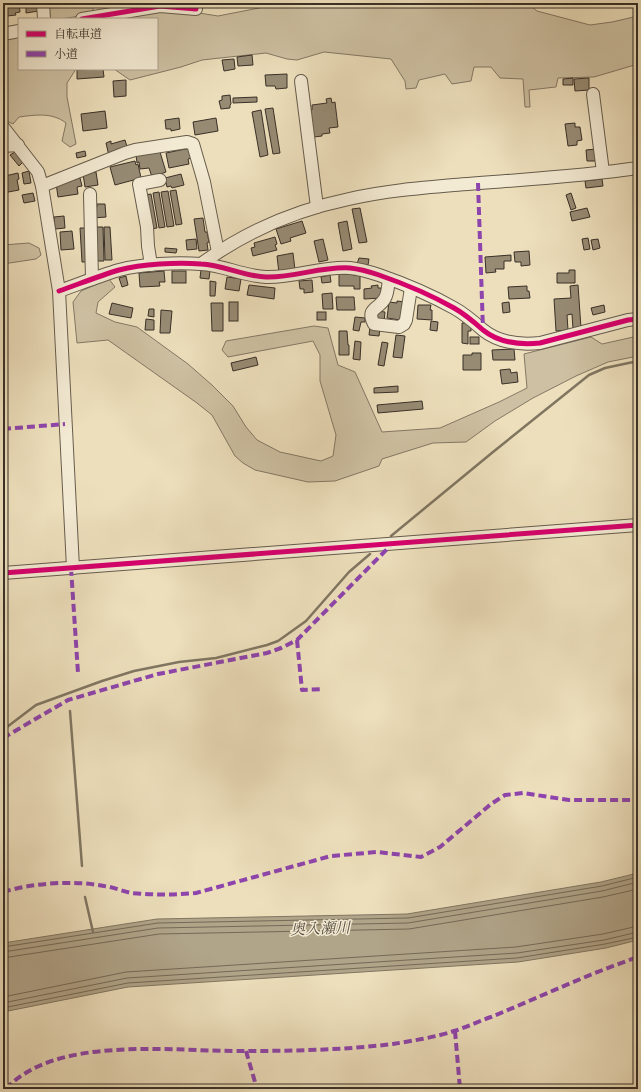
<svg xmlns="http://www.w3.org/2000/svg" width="641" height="1092" viewBox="0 0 641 1092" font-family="'Libre Caslon Text','Noto Serif JP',serif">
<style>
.green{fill:#cec1a3;stroke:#847865}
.water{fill:#b0a489;stroke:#807662}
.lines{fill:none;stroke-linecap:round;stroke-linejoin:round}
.shore{stroke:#746a58;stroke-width:1}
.stream{stroke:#807662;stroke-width:2.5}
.building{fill:#978b74;stroke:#393027}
.minor-casing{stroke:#665c4c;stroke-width:14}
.minor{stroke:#f3ead3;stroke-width:12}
.quiet{stroke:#8e44ad;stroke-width:4;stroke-dasharray:8 4;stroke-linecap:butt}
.cycleway-casing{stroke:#f3ead3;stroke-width:8}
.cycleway{stroke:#d6006c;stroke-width:5}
.labels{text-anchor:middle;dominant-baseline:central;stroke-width:3;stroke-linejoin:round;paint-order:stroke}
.water-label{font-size:15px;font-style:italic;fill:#574d40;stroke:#f3ead3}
</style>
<rect width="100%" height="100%" fill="#eddfbc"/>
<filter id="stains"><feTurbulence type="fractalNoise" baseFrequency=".005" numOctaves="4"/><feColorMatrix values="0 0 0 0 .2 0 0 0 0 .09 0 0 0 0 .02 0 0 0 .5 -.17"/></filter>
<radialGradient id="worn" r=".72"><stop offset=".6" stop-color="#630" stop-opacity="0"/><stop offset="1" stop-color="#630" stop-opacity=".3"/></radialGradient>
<g class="green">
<path d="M 47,3 L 92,3 L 94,14 L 60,19 L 49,19 Z"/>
<path d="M 291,3 L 329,3 L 329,6 L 367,7 L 419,3 L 527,3 L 537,11 L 590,25 L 612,22 L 638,16 L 638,64 L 594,77 L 558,78 L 556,87 L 529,90 L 530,107 L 525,107 L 523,79 L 500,78 L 491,67 L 474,67 L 471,81 L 452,84 L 445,74 L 419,80 L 416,88 L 406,89 L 405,81 L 391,59 L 324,52 L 297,60 L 287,59 L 266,53 L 202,60 L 181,67 L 130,80 L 114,69 L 157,69 L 157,19 L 95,19 L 174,9 L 218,16 L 269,6 L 291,5 Z"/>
<path d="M 19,33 L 19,69 L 76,69 L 67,83 L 67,97 L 76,144 L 70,147 L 62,141 L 66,123 C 52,112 35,115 19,117 L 13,124 L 3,119 L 3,36 Z"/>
<path d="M 29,243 L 39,248 L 41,255 L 36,259 L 3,264 L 3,245 Z"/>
<path d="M 109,279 L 115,287 L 98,302 L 96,313 L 115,322 L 137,327 L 188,364 L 212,385 L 233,406 L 246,427 L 257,440 L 280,452 L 321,461 L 333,456 L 336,435 L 320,381 L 320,355 L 313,341 L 228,357 L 222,350 L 226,341 L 314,326 L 328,328 L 338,365 L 355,372 L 382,432 L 440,428 L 499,402 L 527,388 L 524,354 L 591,337 L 602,344 L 638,336 L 638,356 L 608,362 L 576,376 L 533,398 L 495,421 L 466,442 L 433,443 L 382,459 L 379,466 L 335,481 L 308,482 L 255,470 L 243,463 L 235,456 L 212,415 L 197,403 L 108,340 L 77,343 L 73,302 L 81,291 Z"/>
</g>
<path class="water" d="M 638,873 L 638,940 L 606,948 L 518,962 L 128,987 L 3,1012 L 3,943 L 157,919 L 407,914 L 601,882 Z"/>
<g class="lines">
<g class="shore">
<path d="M 3,947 L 158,923 L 408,918 L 602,886 L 638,877"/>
<path d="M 3,952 L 158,928 L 408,923 L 602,891 L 638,882"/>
<path d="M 3,958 L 159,934 L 409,929 L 603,897 L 638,889"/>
<path d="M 3,997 L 126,972 L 516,947 L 603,934 L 638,926"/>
<path d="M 3,1003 L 127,978 L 517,953 L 604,940 L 638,932"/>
<path d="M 3,1008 L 128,983 L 517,958 L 605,944 L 638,937"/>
</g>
<g class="stream">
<path d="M 391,536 L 493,452 L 589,375 L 605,368 L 638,361"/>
<path d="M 70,711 L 82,866"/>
<path d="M 3,730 L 36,705 L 102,681 L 134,671 L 179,662 L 216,658 L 267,645 L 278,641 L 306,621 L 349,572 L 370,554"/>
<path d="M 85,897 L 93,932"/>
</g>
</g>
<g class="building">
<path d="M 6,3 L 19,3 L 20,12 L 15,13 L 16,15 L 7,16 Z"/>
<path d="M 26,3 L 39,3 L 39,11 L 26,13 Z"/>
<path d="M 252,55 L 253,65 L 238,66 L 237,57 Z"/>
<path d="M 234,59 L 235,69 L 224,71 L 222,60 Z"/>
<path d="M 103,69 L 104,77 L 77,79 L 77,70 Z"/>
<path d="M 287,74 L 287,88 L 276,89 L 275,86 L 266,86 L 265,75 Z"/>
<path d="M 573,78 L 573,85 L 563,85 L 563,79 Z"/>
<path d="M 589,78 L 589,90 L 575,91 L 574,79 Z"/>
<path d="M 126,80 L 126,96 L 114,97 L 113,81 Z"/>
<path d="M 230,95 L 231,104 L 230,105 L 230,108 L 221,109 L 219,101 L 222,100 L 222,96 Z"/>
<path d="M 257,97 L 257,102 L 233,103 L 233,98 Z"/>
<path d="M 331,98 L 332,103 L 335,102 L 338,127 L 329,128 L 330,133 L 322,134 L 322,136 L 314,137 L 313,129 L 312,129 L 310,110 L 312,110 L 312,105 L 327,103 L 326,99 Z"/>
<path d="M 273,108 L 280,153 L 273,154 L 265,109 Z"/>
<path d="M 261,110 L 268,155 L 260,157 L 252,112 Z"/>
<path d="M 105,111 L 107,128 L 83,131 L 81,114 Z"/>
<path d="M 179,118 L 180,129 L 171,131 L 171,129 L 166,129 L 165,120 Z"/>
<path d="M 216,118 L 218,131 L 195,135 L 193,122 Z"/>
<path d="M 575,123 L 575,127 L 580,127 L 582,140 L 577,141 L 577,145 L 568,146 L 565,124 Z"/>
<path d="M 125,140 L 128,150 L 109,156 L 106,143 L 111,141 L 111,144 Z"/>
<path d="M 190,148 L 192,158 L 188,159 L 189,164 L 169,168 L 166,153 Z"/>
<path d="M 596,149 L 597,161 L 587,161 L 586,150 Z"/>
<path d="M 85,151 L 86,156 L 77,158 L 76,153 Z"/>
<path d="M 15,152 L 23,162 L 19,166 L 10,155 Z"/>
<path d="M 160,152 L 166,172 L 152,177 L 149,168 L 140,169 L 139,162 L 137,163 L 136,155 Z"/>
<path d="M 135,161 L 136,165 L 138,164 L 141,178 L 115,185 L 110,167 Z"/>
<path d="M 3,170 L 5,176 L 18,173 L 19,179 L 17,180 L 19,190 L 3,193 Z"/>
<path d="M 29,171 L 31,183 L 24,184 L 22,173 Z"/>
<path d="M 96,172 L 98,185 L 85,187 L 83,174 Z"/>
<path d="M 181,174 L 184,185 L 172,188 L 171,186 L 167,187 L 165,178 Z"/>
<path d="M 80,178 L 82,186 L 77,187 L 78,194 L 58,197 L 56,183 Z"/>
<path d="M 602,179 L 603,186 L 586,188 L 585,181 Z"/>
<path d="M 176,190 L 182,224 L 176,225 L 170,191 Z"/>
<path d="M 168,191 L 174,226 L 167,227 L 161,192 Z"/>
<path d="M 159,192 L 165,227 L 159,228 L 153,193 Z"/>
<path d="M 33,193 L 35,201 L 24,203 L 22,195 Z"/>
<path d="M 571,193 L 576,208 L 571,210 L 566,195 Z"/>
<path d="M 151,194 L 157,228 L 151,229 L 145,195 Z"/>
<path d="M 97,204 L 105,204 L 106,217 L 93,218 L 93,207 L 97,207 Z"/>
<path d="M 360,208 L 367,242 L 359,243 L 352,209 Z"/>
<path d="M 587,208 L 590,217 L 572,221 L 570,212 Z"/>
<path d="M 64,216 L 65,228 L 55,229 L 54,217 Z"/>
<path d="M 203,218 L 205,232 L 207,232 L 209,242 L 207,243 L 208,250 L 199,251 L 194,219 Z"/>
<path d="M 302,221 L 306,233 L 290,238 L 291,241 L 281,244 L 276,229 Z"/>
<path d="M 347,221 L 352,249 L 343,251 L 338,223 Z"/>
<path d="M 96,227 L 103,227 L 104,261 L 97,261 Z"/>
<path d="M 104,227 L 110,227 L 112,260 L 105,260 Z"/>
<path d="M 80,228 L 87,228 L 88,262 L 82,262 Z"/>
<path d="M 72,231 L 74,249 L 61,250 L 60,232 Z"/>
<path d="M 275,237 L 277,244 L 275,245 L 277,250 L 253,256 L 251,248 L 255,247 L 254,243 Z"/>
<path d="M 588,238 L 590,249 L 584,250 L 582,239 Z"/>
<path d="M 196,239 L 197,249 L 187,250 L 186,240 Z"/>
<path d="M 323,239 L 328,260 L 319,262 L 314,241 Z"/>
<path d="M 598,239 L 600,248 L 593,250 L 591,240 Z"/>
<path d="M 165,248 L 177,249 L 176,253 L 165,252 Z"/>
<path d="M 529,251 L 530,265 L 521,266 L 521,262 L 515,262 L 514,252 Z"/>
<path d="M 293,253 L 295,270 L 279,273 L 277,256 Z"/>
<path d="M 511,255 L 511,261 L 504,261 L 504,269 L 495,269 L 496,272 L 486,273 L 485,257 Z"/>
<path d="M 359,258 L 369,259 L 368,265 L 357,264 Z"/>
<path d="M 201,270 L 210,271 L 209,279 L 200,278 Z"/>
<path d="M 569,270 L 575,270 L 575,283 L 557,283 L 557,273 L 569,273 Z"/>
<path d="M 164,271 L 165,282 L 159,282 L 160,286 L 140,287 L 139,273 Z"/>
<rect x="172" y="271" width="14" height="12"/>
<path d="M 339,274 L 353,274 L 353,275 L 360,275 L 360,289 L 354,289 L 354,286 L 339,286 Z"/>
<path d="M 330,275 L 331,282 L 322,283 L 321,277 Z"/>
<path d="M 126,276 L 128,285 L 122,287 L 119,278 Z"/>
<path d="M 227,277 L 241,279 L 239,291 L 225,289 Z"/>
<path d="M 312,280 L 313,292 L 304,293 L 304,289 L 300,289 L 299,281 Z"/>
<path d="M 210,281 L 216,282 L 215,296 L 210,296 Z"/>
<path d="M 249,285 L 275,288 L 274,299 L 247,295 Z"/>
<path d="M 378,285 L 378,288 L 381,288 L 382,298 L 364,299 L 364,289 L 372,288 L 371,286 Z"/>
<path d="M 578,285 L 581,328 L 573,329 L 572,314 L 567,315 L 568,330 L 556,331 L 554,299 L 571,298 L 570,286 Z"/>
<path d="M 527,286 L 527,291 L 529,291 L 530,298 L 509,299 L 508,287 Z"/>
<path d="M 332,293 L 333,309 L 323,309 L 322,294 Z"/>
<path d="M 336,297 L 354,297 L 355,310 L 337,310 Z"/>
<path d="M 397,301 L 406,302 L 400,320 L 387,318 L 389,302 L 397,303 Z"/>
<rect x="229" y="302" width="9" height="19"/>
<path d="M 509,302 L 510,312 L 503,313 L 502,303 Z"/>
<path d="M 112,303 L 133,308 L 131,318 L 109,314 Z"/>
<path d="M 211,303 L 223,303 L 223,331 L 212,331 Z"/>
<path d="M 418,305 L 431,305 L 430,310 L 432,310 L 432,320 L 417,319 Z"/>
<path d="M 604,305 L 605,312 L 593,315 L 591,308 Z"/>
<path d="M 149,309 L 154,309 L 154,317 L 148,316 Z"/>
<path d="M 161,310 L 172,311 L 170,333 L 160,333 Z"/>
<path d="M 377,311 L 385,312 L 384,322 L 375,321 Z"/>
<rect x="317" y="312" width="9" height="8"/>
<path d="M 355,317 L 365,318 L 365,322 L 361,322 L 359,331 L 353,330 Z"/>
<path d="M 146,319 L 154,320 L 154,330 L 145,330 Z"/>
<path d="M 431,321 L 438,322 L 437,331 L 430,330 Z"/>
<path d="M 462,323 L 467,323 L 471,326 L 471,331 L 468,331 L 468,344 L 462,343 Z"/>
<path d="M 370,327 L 380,328 L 379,336 L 369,335 Z"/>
<path d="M 339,331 L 347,331 L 348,345 L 349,345 L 349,355 L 339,355 Z"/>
<path d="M 396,335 L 405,336 L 402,358 L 393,357 Z"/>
<rect x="470" y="337" width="9" height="7"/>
<path d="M 355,341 L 361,342 L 360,360 L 353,359 Z"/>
<path d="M 382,342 L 388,343 L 384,366 L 378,365 Z"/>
<path d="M 514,349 L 515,360 L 493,360 L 492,350 Z"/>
<path d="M 472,353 L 481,353 L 481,370 L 463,370 L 463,355 L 472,355 Z"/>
<path d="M 256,357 L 258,365 L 233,371 L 231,363 Z"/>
<path d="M 510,369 L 511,373 L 517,372 L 518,382 L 502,384 L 500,370 Z"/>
<path d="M 398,386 L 398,392 L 374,393 L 374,388 Z"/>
<path d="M 422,401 L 423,409 L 378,413 L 377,405 Z"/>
</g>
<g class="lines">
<g class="minor-casing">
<g id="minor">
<path d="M 43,3 L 44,19"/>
<path d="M 82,19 L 160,6 L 196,9 L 196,3"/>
<path d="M 3,34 L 19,31"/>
<path d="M 301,81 L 317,207"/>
<path d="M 593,94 L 603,172"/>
<path d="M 3,127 L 38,172 L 42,186 L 59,291 L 73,568"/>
<path d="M 3,146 L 18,145"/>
<path d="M 42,186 L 125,153 L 135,150 L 187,142 L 193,144 L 204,182 L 218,252"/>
<path d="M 90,194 L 92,279"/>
<path d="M 201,264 C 245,232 296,210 349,199 C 384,191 419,188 454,185 C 515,180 577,177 638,168"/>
<path d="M 151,265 L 148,246 L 147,227 L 139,184 L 160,180"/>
<path d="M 389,279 C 388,285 388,293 385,298 C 380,309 365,308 374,324 L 399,327 L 404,324 L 406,320 L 411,288"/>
<path d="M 59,291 C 79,284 99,276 119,270 C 142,264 177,262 201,264 C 223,265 243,276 266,277 C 294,278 322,266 350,268 C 360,269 370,272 379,275 C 405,284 431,295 454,308 C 465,314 474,322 483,330 C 499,343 520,345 540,343 L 628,320 L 638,319"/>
<path d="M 3,573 L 638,525"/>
</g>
</g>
<use href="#minor" class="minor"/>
<g class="quiet">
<path d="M 478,183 L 483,330"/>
<path d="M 3,429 L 65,424"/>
<path d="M 71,568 L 78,673"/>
<path d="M 297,640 L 302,690 L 323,689"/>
<path d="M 3,738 L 68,700 L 158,674 L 267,653 L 281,648 L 297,640 L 393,543"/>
<path d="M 3,892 C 33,883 73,880 104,886 C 113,887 122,891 131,893 C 153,895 174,895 196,893 L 331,856 L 377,852 L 421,857 L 440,847 L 491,804 L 505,795 L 523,793 L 569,800 L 638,800"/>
<path d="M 455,1031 L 460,1089"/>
<path d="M 246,1051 L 257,1089"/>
<path d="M 6,1089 C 56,1034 177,1052 244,1051 C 293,1051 344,1050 393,1044 C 411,1041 437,1037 454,1031 C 467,1027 479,1021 491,1017 C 540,997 588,974 638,957"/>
</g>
<g class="cycleway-casing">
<g id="cycleway">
<path d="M 82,19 L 160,6 L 196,9"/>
<path d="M 59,291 C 79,284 99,276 119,270 C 142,264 177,262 201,264 C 223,265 243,276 266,277 C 294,278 322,266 350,268 C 360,269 370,272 379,275 C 405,284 431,295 454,308 C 465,314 474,322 483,330 C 499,343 520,345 540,343 L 628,320 L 638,319"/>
<path d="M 3,573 L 638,525"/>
</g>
</g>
<use href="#cycleway" class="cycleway"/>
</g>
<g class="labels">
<g class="water-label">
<text transform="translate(320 928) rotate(-2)">奥入瀬川</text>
</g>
</g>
<rect width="641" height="1092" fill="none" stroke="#eddfbc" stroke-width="16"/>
<rect x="4" y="4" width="633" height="1084" fill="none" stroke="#393027" stroke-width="2"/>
<rect x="8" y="8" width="625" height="1076" fill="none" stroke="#393027"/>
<rect x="18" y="18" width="140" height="52" fill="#f3ead3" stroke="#a9a08e"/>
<rect x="26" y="31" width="20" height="6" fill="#d6006c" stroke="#a9a08e"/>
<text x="54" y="38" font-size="12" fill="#393027">自転車道</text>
<rect x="26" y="51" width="20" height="6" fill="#8e44ad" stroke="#a9a08e"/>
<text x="54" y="58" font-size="12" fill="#393027">小道</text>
<rect width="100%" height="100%" filter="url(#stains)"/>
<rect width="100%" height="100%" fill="url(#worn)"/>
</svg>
